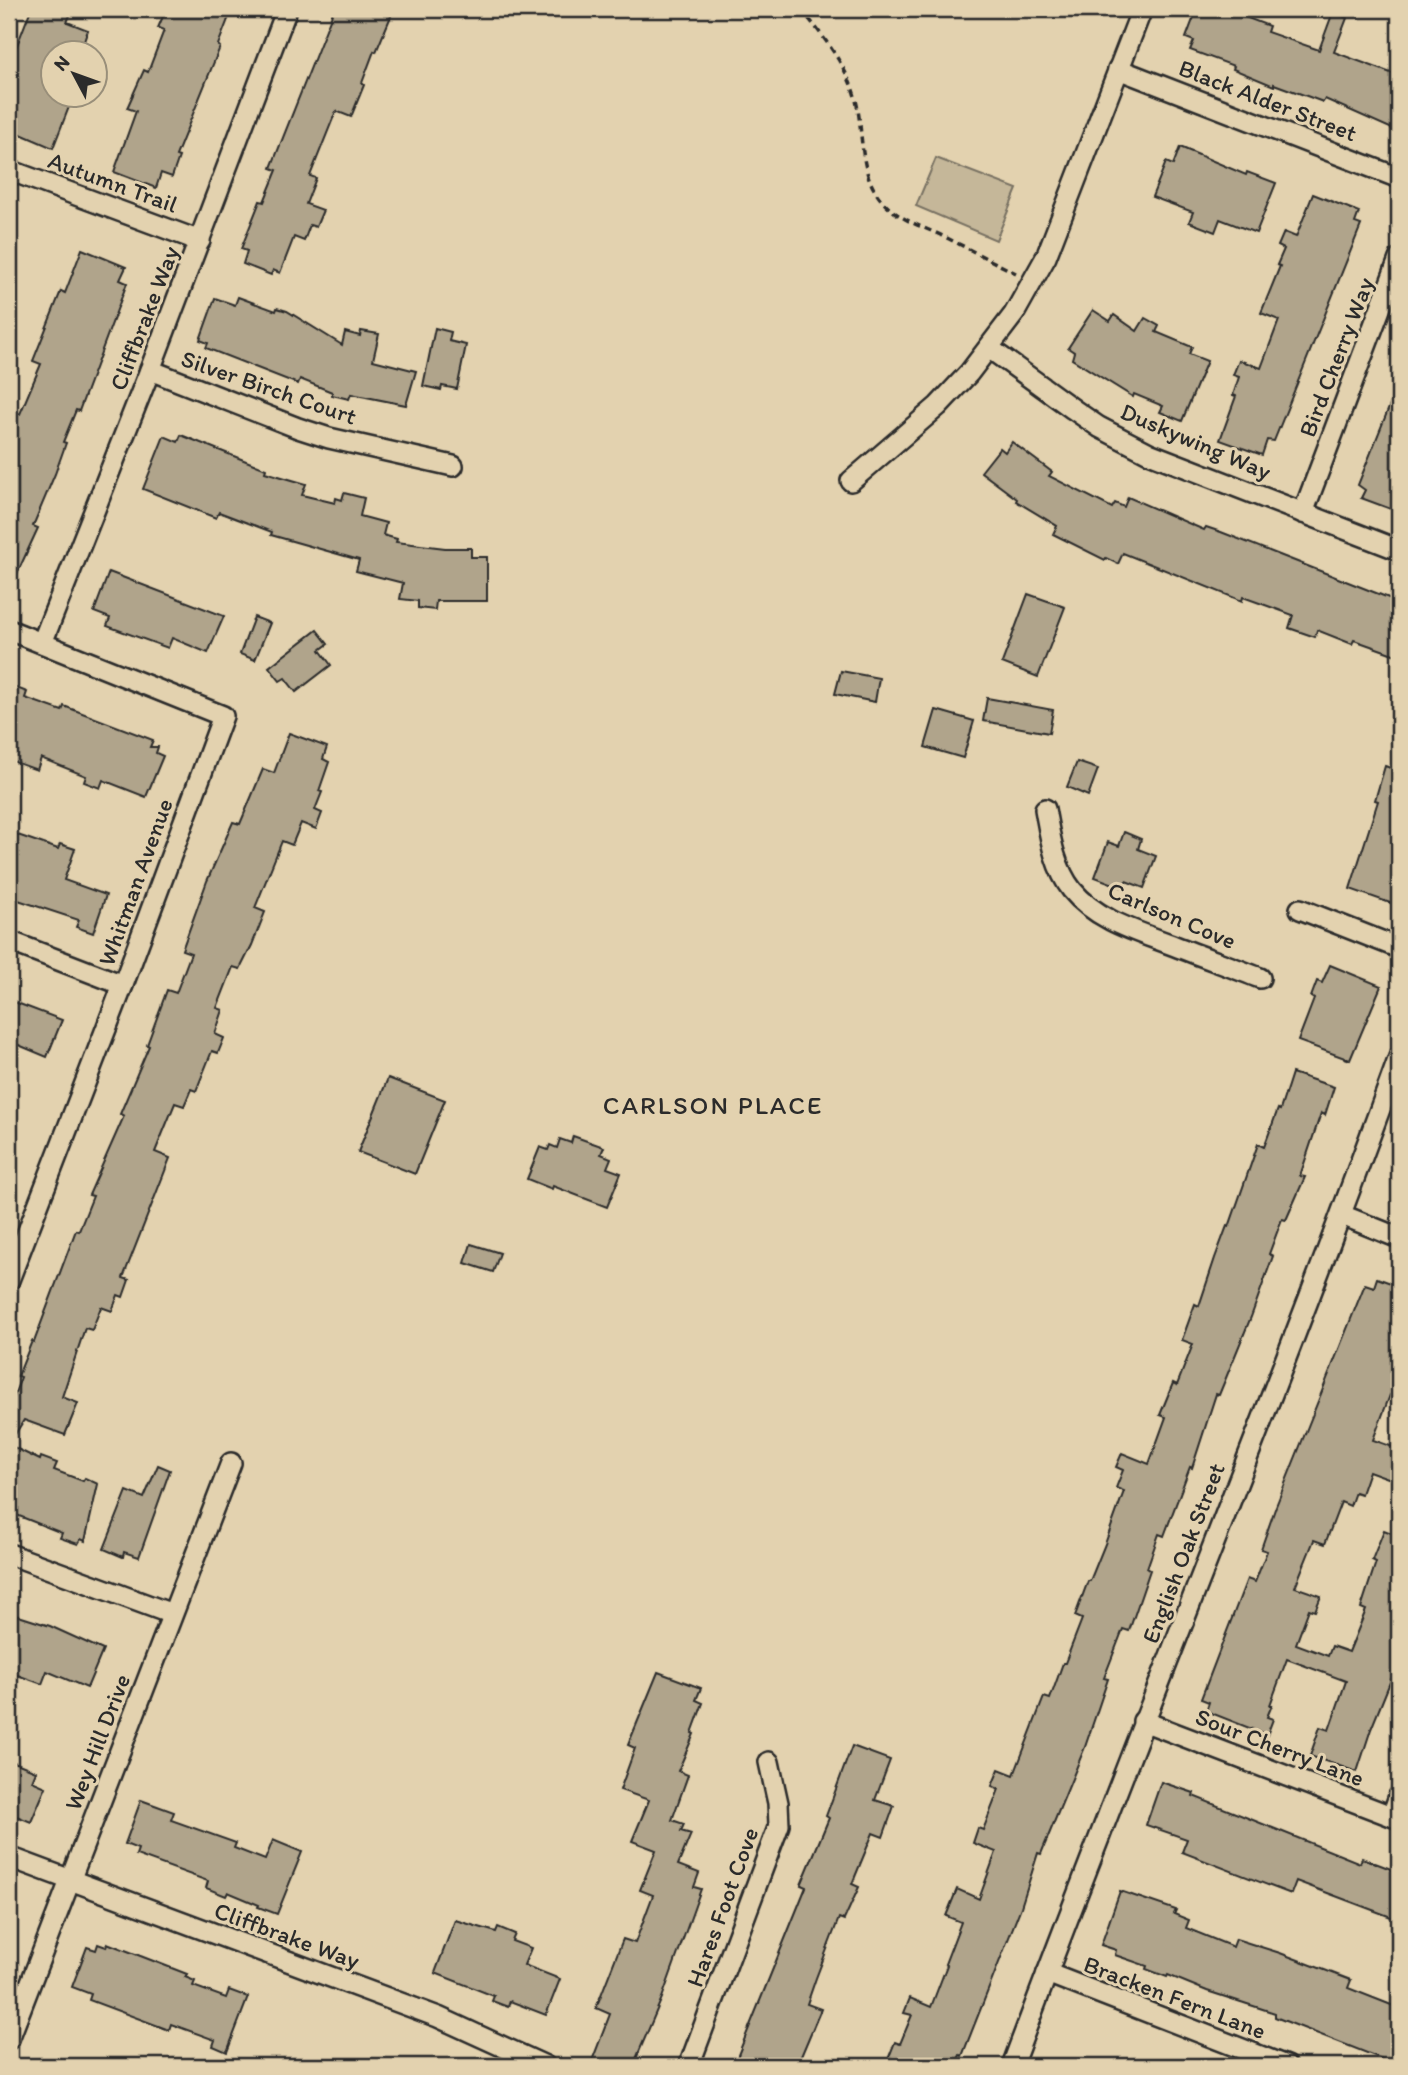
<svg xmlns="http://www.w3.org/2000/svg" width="1408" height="2075" viewBox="0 0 1408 2075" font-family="Itim,sans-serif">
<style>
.green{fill:#c5b799;stroke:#787162;stroke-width:2}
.building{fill:#b0a48b;stroke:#2b2b2b;stroke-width:2}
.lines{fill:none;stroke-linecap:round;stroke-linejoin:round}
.street-casing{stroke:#2b2b2b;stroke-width:24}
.path{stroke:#2b2b2b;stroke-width:3.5;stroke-dasharray:7 5;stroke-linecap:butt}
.street{stroke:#e3d2af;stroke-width:19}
.labels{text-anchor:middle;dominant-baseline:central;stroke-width:6;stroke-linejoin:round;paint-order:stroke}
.street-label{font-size:24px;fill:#2b2b2b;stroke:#e3d2af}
.neighbourhood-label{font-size:26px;letter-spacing:2px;fill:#2b2b2b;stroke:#e3d2af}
</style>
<rect width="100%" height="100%" fill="#e3d2af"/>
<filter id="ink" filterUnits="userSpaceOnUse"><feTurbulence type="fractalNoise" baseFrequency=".0143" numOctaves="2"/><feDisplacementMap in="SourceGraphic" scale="14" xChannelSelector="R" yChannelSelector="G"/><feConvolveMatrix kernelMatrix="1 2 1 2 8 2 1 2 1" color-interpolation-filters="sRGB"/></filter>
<g filter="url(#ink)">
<path class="green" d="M 936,158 L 1017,189 L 996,240 L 916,206 Z"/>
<g class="building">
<path d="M 31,9 L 73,9 L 67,22 L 88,30 L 80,52 L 52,52 L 52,94 L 74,94 L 53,148 L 9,129 L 9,66 Z"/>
<path d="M 166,9 L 232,9 L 218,45 L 220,47 L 176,156 L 179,157 L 172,177 L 161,173 L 156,188 L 114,172 L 136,111 L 127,108 L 144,70 L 148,72 L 164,30 L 158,28 Z"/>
<path d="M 334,9 L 394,9 L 376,52 L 374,51 L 362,83 L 364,85 L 351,117 L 336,111 L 310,176 L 316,178 L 306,204 L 323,210 L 316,227 L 310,225 L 304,241 L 294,237 L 280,273 L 273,270 L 271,275 L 243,264 L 247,251 L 241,249 L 260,201 L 264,202 L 277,170 L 271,168 Z"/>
<path d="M 1197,9 L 1224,9 L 1269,26 L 1267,32 L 1319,50 L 1333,12 L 1347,18 L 1334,52 L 1399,76 L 1399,132 L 1325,99 L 1323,102 L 1274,84 L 1274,86 L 1233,69 L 1234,66 L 1190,50 L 1194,41 L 1186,38 Z"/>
<path d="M 1180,147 L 1246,175 L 1247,172 L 1276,183 L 1256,233 L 1220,219 L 1215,232 L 1189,222 L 1193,212 L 1152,197 L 1166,162 L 1173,165 Z"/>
<path d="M 1313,194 L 1359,212 L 1355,223 L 1361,225 L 1274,441 L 1267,440 L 1262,455 L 1220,440 L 1236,396 L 1233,395 L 1239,377 L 1233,375 L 1239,360 L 1261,368 L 1279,320 L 1261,313 L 1280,266 L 1277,265 L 1284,249 L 1278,246 L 1284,232 L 1296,237 Z"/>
<path d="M 82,249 L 126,267 L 120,280 L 127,283 L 79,411 L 76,410 L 63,442 L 66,443 L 55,474 L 33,526 L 38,528 L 9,591 L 9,410 L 20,414 L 41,364 L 33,361 L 61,291 L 65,293 Z"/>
<path d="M 238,297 L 276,311 L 277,308 L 287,311 L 342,345 L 345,332 L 360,336 L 361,331 L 379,334 L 373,360 L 416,371 L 406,405 L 351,394 L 349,399 L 332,395 L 332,392 L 300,379 L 298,384 L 206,348 L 208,343 L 200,340 L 215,298 L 235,305 Z"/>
<path d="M 1093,310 L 1110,321 L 1114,315 L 1137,331 L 1145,318 L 1159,326 L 1156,332 L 1192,347 L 1189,354 L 1207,361 L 1182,421 L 1160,412 L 1163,406 L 1134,394 L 1133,397 L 1072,359 L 1074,352 L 1068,348 Z"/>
<path d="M 435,328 L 451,332 L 449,341 L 466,345 L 457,389 L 442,386 L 441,390 L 423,386 Z"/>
<path d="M 1398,385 L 1399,385 L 1399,512 L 1361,498 L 1365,490 L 1358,485 Z"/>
<path d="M 181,435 L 266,469 L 265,472 L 306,484 L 302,495 L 335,503 L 336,498 L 342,500 L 344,493 L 364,498 L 360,516 L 386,523 L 383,535 L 397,539 L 396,542 L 445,548 L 471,548 L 471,557 L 487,557 L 487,601 L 436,601 L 435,610 L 418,608 L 418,601 L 400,599 L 403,583 L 356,571 L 359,560 L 271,535 L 272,532 L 219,512 L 216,518 L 143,489 L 164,436 L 178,442 Z"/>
<path d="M 1012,442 L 1052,472 L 1049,476 L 1112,508 L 1115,503 L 1124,507 L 1128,497 L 1204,530 L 1206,527 L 1221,532 L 1399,602 L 1399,656 L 1354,640 L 1352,644 L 1317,630 L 1315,637 L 1289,628 L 1293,615 L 1243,597 L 1242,601 L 1123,553 L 1118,564 L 1106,558 L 1105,560 L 1053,534 L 1057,526 L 1016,501 L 1017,499 L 981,472 L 1000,448 L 1005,452 Z"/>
<path d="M 109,572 L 224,616 L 208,653 L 172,638 L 168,648 L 107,626 L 110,618 L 94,612 Z"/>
<path d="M 1028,594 L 1065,607 L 1038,677 L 1002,663 Z"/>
<path d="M 254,617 L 270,623 L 255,660 L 240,654 Z"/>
<path d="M 317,630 L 328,644 L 320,650 L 331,665 L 296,692 L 285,678 L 280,681 L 269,667 Z"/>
<path d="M 841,671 L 879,678 L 875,702 L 835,694 Z"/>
<path d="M 9,685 L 27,692 L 25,698 L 62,711 L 64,706 L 153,740 L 150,747 L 158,747 L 156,753 L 163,756 L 146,797 L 103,780 L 100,788 L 84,782 L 86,776 L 41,758 L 37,770 L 9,760 Z"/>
<path d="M 987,698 L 1053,710 L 1049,733 L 983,721 Z"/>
<path d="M 936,710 L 974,721 L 963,758 L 925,747 Z"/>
<path d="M 289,733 L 327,747 L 323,759 L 329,762 L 319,791 L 322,792 L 315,810 L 322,813 L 316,829 L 301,823 L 292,845 L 282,841 L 255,908 L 265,912 L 252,945 L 240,969 L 233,967 L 217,1008 L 223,1010 L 215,1034 L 224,1038 L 218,1053 L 212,1051 L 196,1091 L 191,1089 L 184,1106 L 175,1103 L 155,1152 L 170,1158 L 123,1278 L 129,1280 L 123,1297 L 118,1295 L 112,1311 L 101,1307 L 92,1330 L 85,1328 L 62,1397 L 78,1403 L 65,1435 L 24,1420 L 9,1444 L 9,1409 L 21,1377 L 18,1376 L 32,1341 L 34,1342 L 76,1230 L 79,1231 L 93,1196 L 89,1195 L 124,1116 L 120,1114 L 149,1046 L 147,1045 L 167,990 L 176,993 L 191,953 L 182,950 L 207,881 L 233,822 L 240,824 L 263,769 L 274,773 Z"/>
<path d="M 1077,762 L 1098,769 L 1088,796 L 1067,787 Z"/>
<path d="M 1385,766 L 1399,771 L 1399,887 L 1393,904 L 1350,889 L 1378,801 L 1375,800 Z"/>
<path d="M 9,832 L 58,849 L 60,844 L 75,849 L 64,880 L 106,895 L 93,933 L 76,927 L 79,920 L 9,897 Z"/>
<path d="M 1124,832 L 1141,839 L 1138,849 L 1156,856 L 1144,888 L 1126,881 L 1124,888 L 1095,877 L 1108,842 L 1119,846 Z"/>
<path d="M 1330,965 L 1381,986 L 1350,1060 L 1298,1041 L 1314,999 L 1311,997 L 1317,981 L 1322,983 Z"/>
<path d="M 9,1000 L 62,1020 L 47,1057 L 9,1041 Z"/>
<path d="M 1292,1073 L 1334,1087 L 1325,1115 L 1321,1113 L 1300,1176 L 1305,1177 L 1286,1220 L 1282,1219 L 1269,1254 L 1273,1256 L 1251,1317 L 1219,1395 L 1216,1394 L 1192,1468 L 1190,1467 L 1164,1536 L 1159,1534 L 1147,1568 L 1150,1570 L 1129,1631 L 1123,1629 L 1104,1678 L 1108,1679 L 1085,1747 L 1041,1854 L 1038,1853 L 1021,1907 L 962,2056 L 960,2055 L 955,2066 L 892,2066 L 895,2059 L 889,2057 L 895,2042 L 900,2044 L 912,2015 L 904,2013 L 910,1998 L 931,2007 L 947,1965 L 945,1964 L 961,1922 L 946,1916 L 957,1889 L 979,1899 L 996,1852 L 973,1843 L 978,1828 L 983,1830 L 999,1789 L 992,1786 L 999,1769 L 1014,1775 L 1044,1697 L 1050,1699 L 1063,1663 L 1065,1663 L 1082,1619 L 1075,1616 L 1088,1581 L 1090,1581 L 1105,1544 L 1124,1491 L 1116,1488 L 1123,1470 L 1116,1467 L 1122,1453 L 1149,1464 L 1166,1417 L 1160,1415 L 1173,1383 L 1177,1385 L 1193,1344 L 1182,1340 L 1195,1304 L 1199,1306 L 1215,1258 L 1227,1226 L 1229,1227 L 1258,1144 L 1264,1147 L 1278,1109 L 1280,1110 Z"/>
<path d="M 388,1078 L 445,1100 L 415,1174 L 358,1152 Z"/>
<path d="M 573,1136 L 604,1147 L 601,1154 L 611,1158 L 607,1168 L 621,1173 L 607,1207 L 553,1186 L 552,1189 L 527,1179 L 540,1147 L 548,1150 L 550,1145 L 557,1148 L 560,1139 L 571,1143 Z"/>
<path d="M 471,1244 L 500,1253 L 493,1272 L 465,1263 Z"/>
<path d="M 1377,1278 L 1399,1286 L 1399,1398 L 1390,1395 L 1373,1440 L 1399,1449 L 1399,1482 L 1369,1471 L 1361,1494 L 1355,1492 L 1350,1506 L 1341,1502 L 1325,1544 L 1314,1540 L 1295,1587 L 1321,1596 L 1315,1611 L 1309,1609 L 1296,1644 L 1328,1656 L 1332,1646 L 1349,1652 L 1366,1610 L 1361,1608 L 1376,1562 L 1372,1560 L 1384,1530 L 1399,1536 L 1399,1660 L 1371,1729 L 1357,1772 L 1310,1756 L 1320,1727 L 1329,1730 L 1346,1681 L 1287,1659 L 1270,1705 L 1272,1705 L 1267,1717 L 1273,1719 L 1267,1735 L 1206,1711 L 1209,1702 L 1201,1699 L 1247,1579 L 1255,1582 L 1267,1551 L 1261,1549 L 1276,1506 L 1365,1284 L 1374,1287 Z"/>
<path d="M 9,1445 L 40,1460 L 41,1457 L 57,1463 L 54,1470 L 83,1481 L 85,1478 L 98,1484 L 85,1541 L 81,1539 L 78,1544 L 60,1538 L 62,1533 L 9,1512 Z"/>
<path d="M 158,1465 L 170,1470 L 139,1557 L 124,1552 L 123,1557 L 104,1549 L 127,1491 L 144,1498 Z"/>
<path d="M 9,1613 L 50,1626 L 103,1650 L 87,1688 L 47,1671 L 42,1684 L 9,1672 Z"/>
<path d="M 658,1672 L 701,1688 L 696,1700 L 703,1703 L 692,1733 L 694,1734 L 678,1771 L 688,1775 L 672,1820 L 684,1824 L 681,1831 L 691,1834 L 678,1865 L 699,1873 L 694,1887 L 701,1889 L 662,1998 L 633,2066 L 606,2066 L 592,2061 L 610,2014 L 596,2008 L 623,1939 L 635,1943 L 653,1895 L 640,1890 L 656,1850 L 632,1841 L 649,1800 L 620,1790 L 635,1748 L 628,1745 Z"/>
<path d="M 852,1746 L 890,1760 L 875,1800 L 894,1806 L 883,1837 L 873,1833 L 852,1884 L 859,1887 L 844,1920 L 839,1918 L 816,1978 L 807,2004 L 821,2009 L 797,2066 L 751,2066 L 736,2060 L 806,1887 L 801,1885 L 829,1818 L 826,1816 Z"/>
<path d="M 9,1760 L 36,1771 L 32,1781 L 46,1787 L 31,1822 L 9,1813 Z"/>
<path d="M 1161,1782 L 1194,1793 L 1193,1796 L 1360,1863 L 1362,1858 L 1399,1872 L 1399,1920 L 1296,1881 L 1291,1894 L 1182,1852 L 1187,1839 L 1146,1825 Z"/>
<path d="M 141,1800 L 174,1812 L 171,1820 L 236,1843 L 234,1848 L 265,1860 L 273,1840 L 302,1852 L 277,1914 L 258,1907 L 259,1905 L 228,1892 L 226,1896 L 206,1888 L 208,1881 L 136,1855 L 138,1849 L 125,1844 Z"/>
<path d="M 1120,1891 L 1176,1910 L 1174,1914 L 1189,1920 L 1186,1928 L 1233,1947 L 1236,1939 L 1280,1953 L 1351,1980 L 1348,1988 L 1399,2008 L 1399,2053 L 1395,2064 L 1275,2017 L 1275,2013 L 1207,1991 L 1168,1975 L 1167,1977 L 1146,1969 L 1147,1966 L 1115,1955 L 1116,1950 L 1101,1945 Z"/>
<path d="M 455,1920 L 496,1932 L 498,1927 L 515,1934 L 512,1941 L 531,1948 L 524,1965 L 560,1979 L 546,2015 L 510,2001 L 508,2007 L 492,2001 L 494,1996 L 435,1973 Z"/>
<path d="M 107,1943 L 187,1974 L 185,1977 L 195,1981 L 193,1986 L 226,1998 L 229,1990 L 248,1997 L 227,2052 L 213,2046 L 215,2040 L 171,2024 L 169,2030 L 89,2000 L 91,1994 L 72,1987 L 87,1947 L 96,1950 L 98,1944 L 106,1947 Z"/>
</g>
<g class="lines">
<g class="street-casing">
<g id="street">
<path d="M 1118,69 L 1399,178"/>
<path d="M 9,170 L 200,241"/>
<path d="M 989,348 L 1073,409 L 1099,427 L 1149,453 L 1399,550"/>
<path d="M 150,370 L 298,428 L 329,438 L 453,466"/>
<path d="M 851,481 L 938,406 L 969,373 L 1014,314 L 1046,257 L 1142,9"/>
<path d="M 1303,513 L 1399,259"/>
<path d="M 9,630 L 223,716 L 123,985 L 9,1280"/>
<path d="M 42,643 L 150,370 L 287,9"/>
<path d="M 1045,809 C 1050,836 1054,867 1072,890 C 1097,921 1139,932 1175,946 C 1203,957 1232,967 1260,978"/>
<path d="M 1300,909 L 1399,948"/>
<path d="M 9,941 L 123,985"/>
<path d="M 1342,1215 L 1399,1238"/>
<path d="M 9,1554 L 172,1614"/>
<path d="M 1143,1721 L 1399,1819"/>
<path d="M 1392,1816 L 1399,1796"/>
<path d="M 9,1857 L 438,2017 L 545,2066"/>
<path d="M 1047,1973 L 1286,2066"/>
<path d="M 9,2039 L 231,1463"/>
<path d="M 689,2066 L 779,1825 L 778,1803 L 769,1762"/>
<path d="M 1012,2066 C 1138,1729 1276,1396 1399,1057"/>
</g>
</g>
<path class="path" d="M 801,9 C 820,32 843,61 853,90 C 866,127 855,170 883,202 C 900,221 927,228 949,239 C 971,250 993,262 1016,273"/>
<use href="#street" class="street"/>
</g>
</g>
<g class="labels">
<g class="street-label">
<text transform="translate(1268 100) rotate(21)">Black Alder Street</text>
<text transform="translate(113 182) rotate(20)">Autumn Trail</text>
<text transform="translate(144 318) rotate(-69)">Cliffbrake Way</text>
<text transform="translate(1336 357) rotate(-69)">Bird Cherry Way</text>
<text transform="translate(269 387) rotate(19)">Silver Birch Court</text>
<text transform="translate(1196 441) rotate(23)">Duskywing Way</text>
<text transform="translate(135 882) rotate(-70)">Whitman Avenue</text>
<text transform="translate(1172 915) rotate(23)">Carlson Cove</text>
<text transform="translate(1183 1553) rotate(-69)">English Oak Street</text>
<text transform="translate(97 1742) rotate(-69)">Wey Hill Drive</text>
<text transform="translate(1280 1747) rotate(21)">Sour Cherry Lane</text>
<text transform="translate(722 1907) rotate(-70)">Hares Foot Cove</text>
<text transform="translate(287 1935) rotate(20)">Cliffbrake Way</text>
<text transform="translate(1175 1997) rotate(21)">Bracken Fern Lane</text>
</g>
<g class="neighbourhood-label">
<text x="713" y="1105">CARLSON PLACE</text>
</g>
</g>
<rect width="1408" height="2075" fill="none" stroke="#e3d2af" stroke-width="35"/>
<rect x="18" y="18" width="1373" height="2040" fill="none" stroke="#2b2b2b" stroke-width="2.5" filter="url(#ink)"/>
<g transform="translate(74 74) rotate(311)"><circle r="33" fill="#e3d2af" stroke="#998f7a" stroke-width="2"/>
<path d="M0-5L12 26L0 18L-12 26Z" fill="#2b2b2b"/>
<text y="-10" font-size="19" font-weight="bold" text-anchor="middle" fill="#2b2b2b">N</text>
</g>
</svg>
